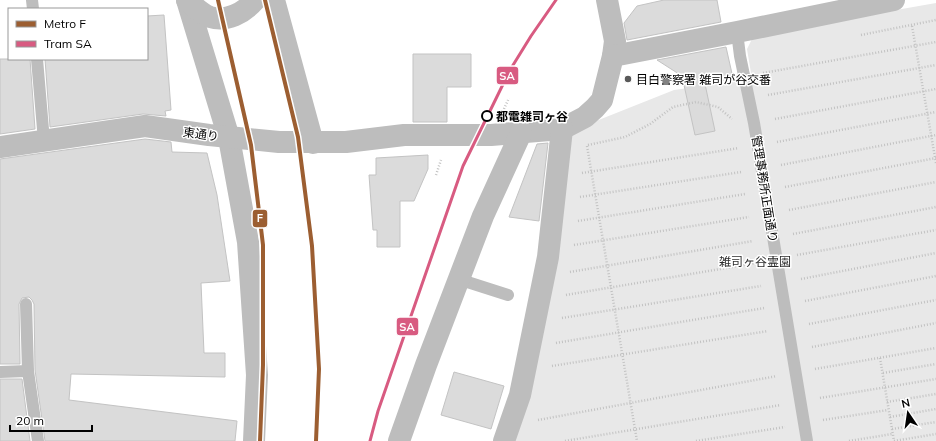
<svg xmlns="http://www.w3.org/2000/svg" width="936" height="441" viewBox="0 0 936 441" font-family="Mulish,'Noto Sans JP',sans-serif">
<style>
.green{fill:#e8e8e8}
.building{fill:#dbdbdb;stroke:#c3c3c3}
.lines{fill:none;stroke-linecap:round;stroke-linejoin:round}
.path{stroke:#c2c2c2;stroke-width:2.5;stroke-dasharray:1 2;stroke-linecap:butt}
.lane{stroke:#bdbdbd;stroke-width:12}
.street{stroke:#bdbdbd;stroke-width:22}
.tram-1-casing{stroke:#fff;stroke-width:6}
.tram-1{stroke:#d85b81;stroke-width:3}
.metro-1-casing{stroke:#fff;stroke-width:7}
.metro-1{stroke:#9c5e31;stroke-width:4}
.poi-dot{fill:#595959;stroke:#fff;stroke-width:1.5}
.stop-dot{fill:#fff;stroke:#000;stroke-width:2}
.labels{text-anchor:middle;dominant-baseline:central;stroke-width:3;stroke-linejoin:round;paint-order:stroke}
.poi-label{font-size:12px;fill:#000;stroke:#fff;text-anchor:start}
.stop-label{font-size:12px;font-weight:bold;fill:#000;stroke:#fff;text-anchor:start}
.street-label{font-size:12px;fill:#000;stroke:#fff}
.park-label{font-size:12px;fill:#2c2c2c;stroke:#fff}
.line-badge{stroke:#fff;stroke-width:1.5}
.badge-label{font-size:11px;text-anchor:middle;font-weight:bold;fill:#fff}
</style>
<rect width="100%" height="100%" fill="#fff"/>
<path class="green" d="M 936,3 L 936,441 L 508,441 L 568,135 L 581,127 L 674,90 L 752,79 L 747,49 L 754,35 Z"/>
<g class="building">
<path d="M 664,0 L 717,0 L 721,22 L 627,40 L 624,23 L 637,6 Z"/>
<path d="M 164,15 L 171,110 L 165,111 L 166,116 L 143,114 L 50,127 L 45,59 L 147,59 L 147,16 Z"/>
<path d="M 726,47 L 733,78 L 705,84 L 715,131 L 695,135 L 682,76 L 657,60 Z"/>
<path d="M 413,54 L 471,54 L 471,87 L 447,87 L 447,122 L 413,122 Z"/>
<path d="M 0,59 L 30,59 L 35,129 L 0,134 Z"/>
<path d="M 145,139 L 171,142 L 172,152 L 207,153 L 217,195 L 230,281 L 201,283 L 204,353 L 225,353 L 225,377 L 71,374 L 69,400 L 237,421 L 235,441 L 45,441 L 35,370 L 34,304 L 32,300 L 29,297 L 22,298 L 19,304 L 20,364 L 0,364 L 0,159 Z"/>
<path d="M 548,143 L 539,221 L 509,217 L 537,144 Z"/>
<path d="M 428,155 L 428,169 L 414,201 L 400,201 L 400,247 L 377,247 L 377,230 L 373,230 L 369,175 L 376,175 L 376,158 Z"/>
<path d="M 454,372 L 504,386 L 491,429 L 441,415 Z"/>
<path d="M 0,379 L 22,379 L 30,441 L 0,441 Z"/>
</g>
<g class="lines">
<g class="path">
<path d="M 912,26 L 936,163"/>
<path d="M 861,35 L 936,20"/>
<path d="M 763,73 L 936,42"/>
<path d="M 768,95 L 936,65"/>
<path d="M 504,109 L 509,98"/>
<path d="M 775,119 L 936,89"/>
<path d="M 777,142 L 936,112"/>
<path d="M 588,145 L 625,137 L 650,124 L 673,107 L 696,102 L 718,107 L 732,119"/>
<path d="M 587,146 L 637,441"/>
<path d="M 781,165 L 936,135"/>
<path d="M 582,173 L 739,148"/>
<path d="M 436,175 L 441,160"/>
<path d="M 785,187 L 936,158"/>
<path d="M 580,197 L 741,172"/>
<path d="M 789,210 L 936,182"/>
<path d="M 578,221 L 745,194"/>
<path d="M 793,234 L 936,207"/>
<path d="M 574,245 L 749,217"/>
<path d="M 797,255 L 936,230"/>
<path d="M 570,272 L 753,241"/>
<path d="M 801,279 L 936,253"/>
<path d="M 566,295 L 756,263"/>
<path d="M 805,301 L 936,276"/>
<path d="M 562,318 L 761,286"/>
<path d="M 809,324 L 936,300"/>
<path d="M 556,343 L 764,308"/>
<path d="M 812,347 L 936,323"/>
<path d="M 880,358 L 894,441"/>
<path d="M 552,366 L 768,331"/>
<path d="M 815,369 L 936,348"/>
<path d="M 883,373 L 936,364"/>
<path d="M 820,398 L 936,379"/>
<path d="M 887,402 L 936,394"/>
<path d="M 890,417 L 936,409"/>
<path d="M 538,420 L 777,376"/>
<path d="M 823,420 L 888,410"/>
<path d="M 892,429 L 936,422"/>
<path d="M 565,441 L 781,405"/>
<path d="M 696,441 L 785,427"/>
<path d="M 849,441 L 892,434"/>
<path d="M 894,441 L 936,434"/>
</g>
<g class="lane">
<path d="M 32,0 L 33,9"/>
<path d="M 737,32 L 740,56 L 754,123 L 807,441"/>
<path d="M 37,59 L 44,141"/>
<path d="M 458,279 L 508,295"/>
<path d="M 28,371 L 38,441"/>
<path d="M 0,372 L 28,371 L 26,304"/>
</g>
<g class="street">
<path d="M 187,0 L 229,138 L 248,242 L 257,375 L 254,441"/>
<path d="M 187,0 C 194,6 201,14 210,17 C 227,22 244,13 255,0"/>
<path d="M 274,0 L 313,143"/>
<path d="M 607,0 L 615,41 L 613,56"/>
<path d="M 0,147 L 145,126 L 209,135 L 279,142 L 346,142 L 404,135 L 491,135 L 562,129 L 585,117 L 595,108 L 602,100 L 613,56 L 737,32 L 894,0"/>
<path d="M 399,441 L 426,365 L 483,216 L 521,133"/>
<path d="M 504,441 L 520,395 L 548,257 L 562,129"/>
</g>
<g class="tram-1-casing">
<path id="tram-1" d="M 370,441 L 378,411 L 463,166 L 510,70 L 531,36 L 556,0"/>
</g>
<use href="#tram-1" class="tram-1"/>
<g class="metro-1-casing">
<g id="metro-1">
<path d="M 218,0 L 251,145 L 263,245 L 263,365 L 260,441"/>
<path d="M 265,0 L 298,137 L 312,246 L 319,369 L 316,441"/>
</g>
</g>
<use href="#metro-1" class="metro-1"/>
</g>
<circle class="poi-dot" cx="628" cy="79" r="4"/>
<circle class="stop-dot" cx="487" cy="116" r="5"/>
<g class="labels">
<g class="poi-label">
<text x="636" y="79">目白警察署 雑司が谷交番</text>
</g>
<g class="stop-label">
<text x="496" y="116">都電雑司ヶ谷</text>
</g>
<g class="street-label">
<text transform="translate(201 134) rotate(8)">東通り</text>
<text transform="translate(765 189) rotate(81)">管理事務所正面通り</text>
</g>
<g class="park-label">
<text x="755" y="261">雑司ヶ谷霊園</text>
</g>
</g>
<g class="line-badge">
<rect x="496" y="66" width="23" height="19" rx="4" fill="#d85b81"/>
<rect x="252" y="209" width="16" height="19" rx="4" fill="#9c5e31"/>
<rect x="396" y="317" width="23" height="19" rx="4" fill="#d85b81"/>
</g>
<g class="badge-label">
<text x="507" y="80">SA</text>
<text x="260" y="222">F</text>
<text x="407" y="331">SA</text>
</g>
<rect x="8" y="8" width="140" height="52" fill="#ffffff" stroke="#999999"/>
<rect x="16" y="21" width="20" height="6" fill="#9c5e31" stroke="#999999"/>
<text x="44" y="28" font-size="12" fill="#000000">Metro F</text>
<rect x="16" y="41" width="20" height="6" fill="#d85b81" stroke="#999999"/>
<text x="44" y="48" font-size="12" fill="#000000">Tram SA</text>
<g transform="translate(908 413) rotate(347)" stroke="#ffffff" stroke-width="3" paint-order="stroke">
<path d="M0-3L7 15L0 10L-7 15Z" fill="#000000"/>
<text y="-6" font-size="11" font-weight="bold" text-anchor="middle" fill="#000000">N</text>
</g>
<path d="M10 425v6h82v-6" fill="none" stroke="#000000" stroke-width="2"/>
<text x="16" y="425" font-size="12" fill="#000000" stroke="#ffffff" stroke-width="3" paint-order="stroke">20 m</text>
</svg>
